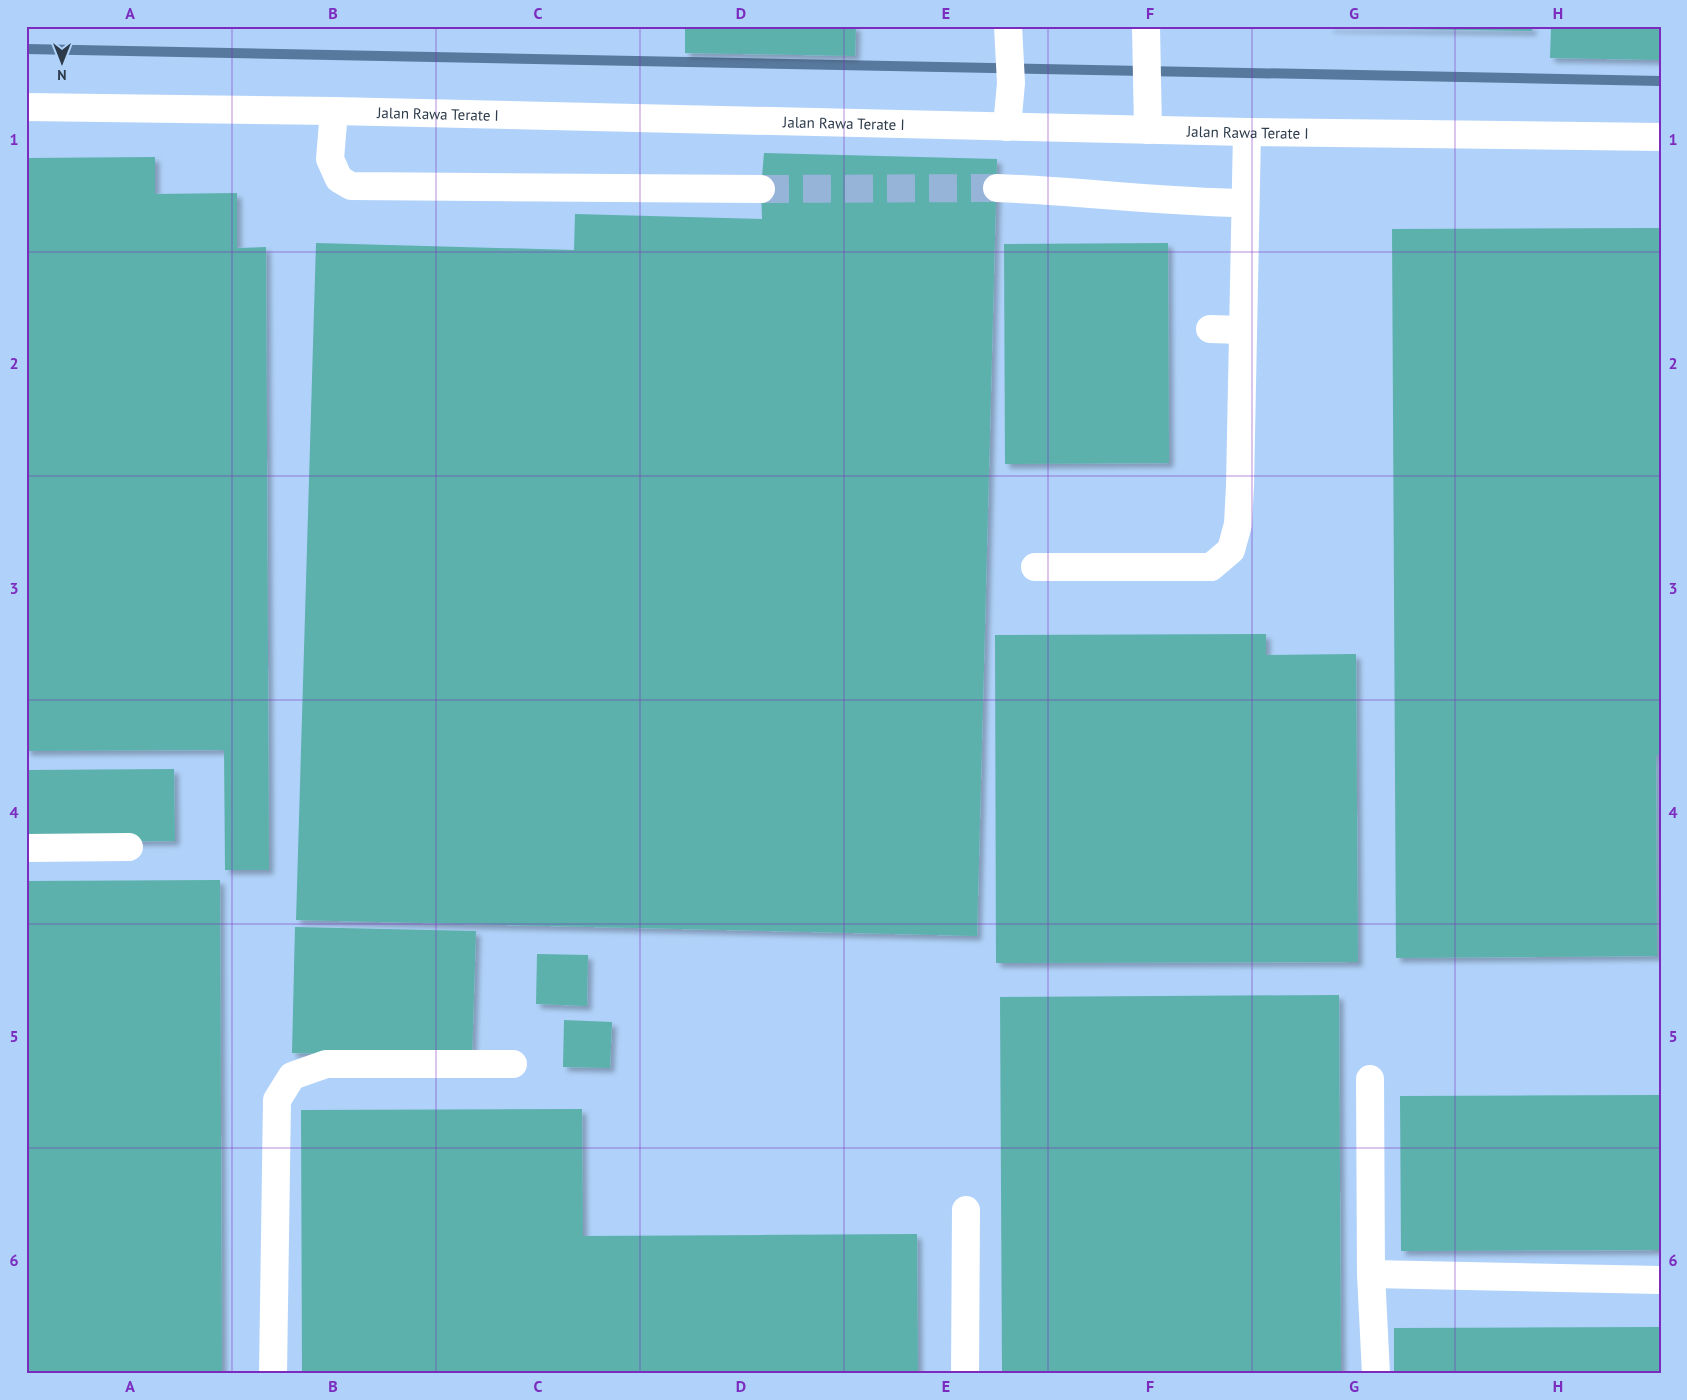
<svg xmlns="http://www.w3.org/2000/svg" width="1687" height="1400" viewBox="0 0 1687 1400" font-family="'PT Sans',sans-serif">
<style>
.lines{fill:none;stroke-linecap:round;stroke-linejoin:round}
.stream{stroke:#58799e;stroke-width:10}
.building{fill:#5cb1ad;filter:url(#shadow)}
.minor-tunnel{stroke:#96b4d7;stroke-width:28;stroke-dasharray:28 14;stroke-linecap:butt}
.minor{stroke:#fff;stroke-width:28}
.grid{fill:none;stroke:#7b2cbf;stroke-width:1;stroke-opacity:0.55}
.labels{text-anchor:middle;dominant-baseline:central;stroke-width:4;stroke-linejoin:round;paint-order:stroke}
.street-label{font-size:15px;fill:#2c3a4a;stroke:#b0d2fa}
.neatline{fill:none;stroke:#7b2cbf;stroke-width:2}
.grid-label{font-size:16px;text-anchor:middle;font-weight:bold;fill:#7b2cbf}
</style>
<defs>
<filter id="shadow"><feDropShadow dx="4.5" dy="4.5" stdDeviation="2.5" flood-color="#0004"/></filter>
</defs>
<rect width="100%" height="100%" fill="#b0d2fa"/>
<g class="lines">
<path class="stream" d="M 26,49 L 1661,81"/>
</g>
<g class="building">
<path d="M 685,26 L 856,26 L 855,56 L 685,53 Z"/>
<path d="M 1329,26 L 1532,26 L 1532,31 L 1329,28 Z"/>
<path d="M 1551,26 L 1661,26 L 1661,60 L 1550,58 Z"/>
<path d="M 764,153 L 997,159 L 977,936 L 296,920 L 316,243 L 574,250 L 575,214 L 762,219 L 761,189 Z"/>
<path d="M 155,157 L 155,194 L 237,193 L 237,248 L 266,247 L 269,870 L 225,870 L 224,750 L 26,751 L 26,158 Z"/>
<path d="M 1661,228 L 1661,755 L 1656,755 L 1657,956 L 1396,958 L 1392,229 Z"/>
<path d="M 1168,243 L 1169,463 L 1005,464 L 1004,244 Z"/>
<path d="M 1266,634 L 1266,655 L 1356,654 L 1358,962 L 996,963 L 995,635 Z"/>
<path d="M 174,769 L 175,841 L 26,842 L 26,770 Z"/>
<path d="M 220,880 L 222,1374 L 26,1374 L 26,881 Z"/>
<path d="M 295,927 L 476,931 L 472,1057 L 292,1053 Z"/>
<path d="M 537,954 L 588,955 L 587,1006 L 536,1004 Z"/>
<path d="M 1339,995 L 1341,1374 L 1002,1374 L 1000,997 Z"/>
<path d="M 564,1020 L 612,1022 L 610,1068 L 563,1067 Z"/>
<path d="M 1661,1095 L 1661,1250 L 1401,1251 L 1400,1096 Z"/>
<path d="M 582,1109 L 583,1236 L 917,1234 L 918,1374 L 302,1374 L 301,1110 Z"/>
<path d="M 1661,1327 L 1661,1374 L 1394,1374 L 1394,1328 Z"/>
</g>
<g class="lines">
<path class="minor-tunnel" d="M 761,189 L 997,188"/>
<g class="minor">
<path d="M 1146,26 L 1148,130"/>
<path id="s1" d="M 26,107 L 334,111 L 1247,132 L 1661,137"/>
<path d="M 334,111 L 330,159 L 339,179 L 351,186 L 761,189"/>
<path d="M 1007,127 L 1011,83 L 1008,26"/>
<path d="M 997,188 C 1080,191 1162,202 1245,203"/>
<path d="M 1210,329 L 1242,330"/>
<path d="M 1035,567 L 1211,567 L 1231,550 L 1238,524 L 1240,486 L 1247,132"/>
<path d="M 26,848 L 129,847"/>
<path d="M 1370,1079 L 1371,1274 L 1376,1374"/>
<path d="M 1371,1274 L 1661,1280"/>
<path d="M 273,1374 L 277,1100 L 292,1076 L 326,1064 L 513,1064"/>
<path d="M 965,1374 L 966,1210"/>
</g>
</g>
<path class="grid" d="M 232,26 L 232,1374M 436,26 L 436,1374M 640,26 L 640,1374M 844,26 L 844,1374M 1048,26 L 1048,1374M 1252,26 L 1252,1374M 1455,26 L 1455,1374M 26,252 L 1661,252M 26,476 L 1661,476M 26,700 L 1661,700M 26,924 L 1661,924M 26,1148 L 1661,1148"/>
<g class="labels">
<g class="street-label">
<text stroke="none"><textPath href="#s1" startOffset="412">Jalan Rawa Terate I</textPath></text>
<text stroke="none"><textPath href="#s1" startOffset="818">Jalan Rawa Terate I</textPath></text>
<text stroke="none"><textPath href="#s1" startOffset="1222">Jalan Rawa Terate I</textPath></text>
</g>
</g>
<rect width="1687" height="1400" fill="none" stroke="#b0d2fa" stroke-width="55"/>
<g transform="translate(62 62) rotate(180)" stroke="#b0d2fa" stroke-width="4" paint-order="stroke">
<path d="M0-4L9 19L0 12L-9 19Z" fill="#2c3a4a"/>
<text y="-8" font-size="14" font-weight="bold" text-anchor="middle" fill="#2c3a4a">N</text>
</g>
<rect x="28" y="28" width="1632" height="1344" class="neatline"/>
<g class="grid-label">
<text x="130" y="19">A</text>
<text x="333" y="19">B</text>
<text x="538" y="19">C</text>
<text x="741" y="19">D</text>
<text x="946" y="19">E</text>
<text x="1150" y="19">F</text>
<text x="1354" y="19">G</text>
<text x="1558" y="19">H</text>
<text x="14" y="145">1</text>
<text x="1673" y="145">1</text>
<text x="14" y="369">2</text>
<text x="1673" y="369">2</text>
<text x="14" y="594">3</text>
<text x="1673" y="594">3</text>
<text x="14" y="818">4</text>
<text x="1673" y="818">4</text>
<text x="14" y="1042">5</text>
<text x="1673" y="1042">5</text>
<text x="14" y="1266">6</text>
<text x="1673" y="1266">6</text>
<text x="130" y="1392">A</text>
<text x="333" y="1392">B</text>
<text x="538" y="1392">C</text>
<text x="741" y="1392">D</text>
<text x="946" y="1392">E</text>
<text x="1150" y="1392">F</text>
<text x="1354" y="1392">G</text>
<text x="1558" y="1392">H</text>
</g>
</svg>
